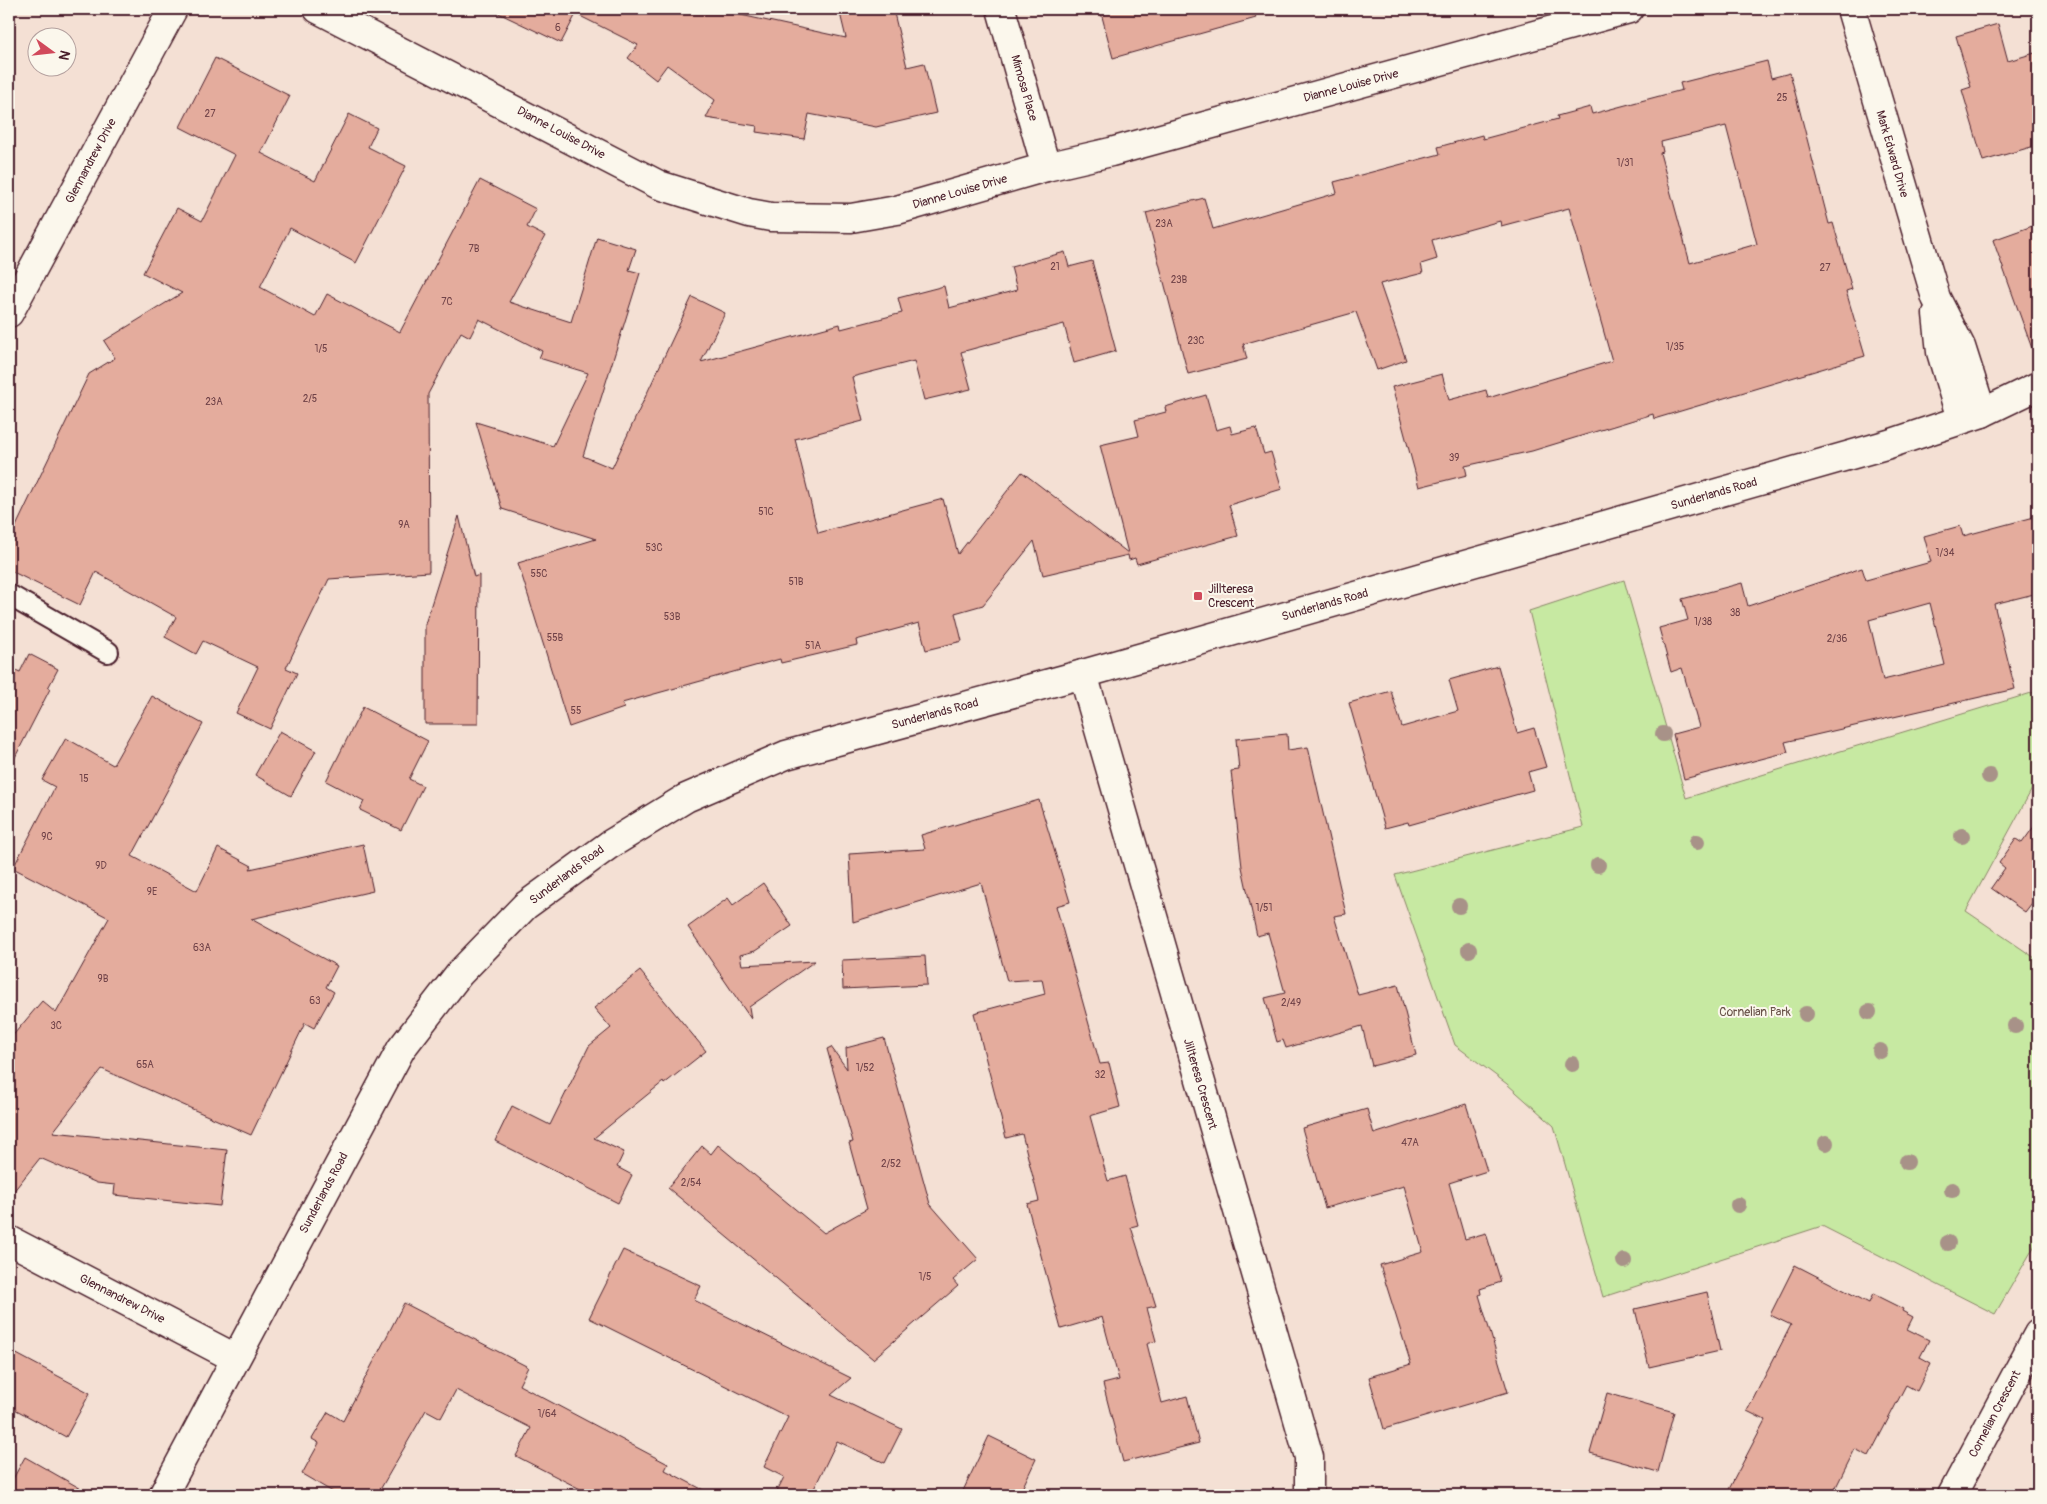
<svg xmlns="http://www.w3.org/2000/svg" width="2047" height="1504" viewBox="0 0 2047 1504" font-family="Pangolin,sans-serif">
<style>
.green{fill:#c7e9a2;stroke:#888466}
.building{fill:#e4ac9d;stroke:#4a1f2b;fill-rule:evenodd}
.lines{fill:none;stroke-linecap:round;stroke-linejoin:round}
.service-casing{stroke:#4a1f2b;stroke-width:24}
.minor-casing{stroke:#4a1f2b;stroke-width:31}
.tertiary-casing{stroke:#4a1f2b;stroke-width:31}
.service{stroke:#fbf7ec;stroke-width:20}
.minor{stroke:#fbf7ec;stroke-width:28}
.tertiary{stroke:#fbf7ec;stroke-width:28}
.tree{fill:#a89288}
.poi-dot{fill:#d1495b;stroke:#fbf7ec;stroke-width:2}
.labels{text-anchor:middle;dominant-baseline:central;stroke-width:4;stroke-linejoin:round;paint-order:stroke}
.number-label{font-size:10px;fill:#704248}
.street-label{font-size:12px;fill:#4a1f2b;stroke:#fbf7ec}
.poi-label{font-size:12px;fill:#4a1f2b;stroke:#fbf7ec;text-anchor:start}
.park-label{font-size:12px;fill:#695249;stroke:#fbf7ec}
</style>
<rect width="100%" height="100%" fill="#f4e0d4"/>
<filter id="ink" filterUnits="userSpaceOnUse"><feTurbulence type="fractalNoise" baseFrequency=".02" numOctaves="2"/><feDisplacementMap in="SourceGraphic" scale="10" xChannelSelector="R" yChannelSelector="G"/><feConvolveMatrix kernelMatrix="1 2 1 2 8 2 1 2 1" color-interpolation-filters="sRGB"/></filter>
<g filter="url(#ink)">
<path class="green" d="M 1624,580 L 1686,798 L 2038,691 L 2038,778 L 1966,911 L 2038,960 L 2038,1240 L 1995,1314 L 1822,1226 L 1603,1297 L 1554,1126 L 1507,1084 L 1455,1045 L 1395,875 L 1583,827 L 1529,611 Z"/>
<g class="building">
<path d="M 490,9 L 723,9 L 727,12 L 846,38 L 839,9 L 893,9 L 907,67 L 924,63 L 936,113 L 876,127 L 809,114 L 804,139 L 756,132 L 757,126 L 706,118 L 715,100 L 667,65 L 656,80 L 628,58 L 638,45 L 576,14 L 561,43 Z"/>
<path d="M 1100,9 L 1254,9 L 1256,18 L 1113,58 Z"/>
<path d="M 1998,24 L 2008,61 L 2038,52 L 2038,145 L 1983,161 L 1962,90 L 1971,87 L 1956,36 Z"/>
<path d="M 215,58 L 290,96 L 261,153 L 315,181 L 349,114 L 377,128 L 368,147 L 406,166 L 356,263 L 290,228 L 260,287 L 315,317 L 327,294 L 400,332 L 480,180 L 536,209 L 527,227 L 545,236 L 509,302 L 571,322 L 597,237 L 636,249 L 629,270 L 640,273 L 583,456 L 612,468 L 692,297 L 725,313 L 701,362 L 840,324 L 841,329 L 902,313 L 898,298 L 944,286 L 949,308 L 1017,290 L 1011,267 L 1065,252 L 1069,267 L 1092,261 L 1116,351 L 1074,363 L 1064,324 L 961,352 L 971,389 L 924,400 L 914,361 L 852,377 L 863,421 L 795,439 L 818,533 L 943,499 L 958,554 L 1022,472 L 1128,553 L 1100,445 L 1139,436 L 1135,420 L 1166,412 L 1165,407 L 1206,395 L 1216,430 L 1230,426 L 1232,434 L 1256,428 L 1264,454 L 1271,452 L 1282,489 L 1229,505 L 1238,536 L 1137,564 L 1135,558 L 1129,560 L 1128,555 L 1043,575 L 1034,541 L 983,605 L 955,613 L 962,641 L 926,650 L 919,623 L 856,640 L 857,645 L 781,663 L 780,659 L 622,703 L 624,708 L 569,727 L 518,563 L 596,539 L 502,509 L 476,422 L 553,446 L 588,373 L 539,358 L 542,351 L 479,319 L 470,337 L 461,332 L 428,394 L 429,572 L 329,579 L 286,668 L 297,673 L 270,729 L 236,713 L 258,667 L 203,641 L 196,654 L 165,637 L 176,617 L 96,572 L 80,605 L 9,570 L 9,541 L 89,374 L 115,358 L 104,341 L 182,293 L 143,273 L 177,208 L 202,221 L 235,155 L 180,127 Z"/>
<path d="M 1767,61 L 1771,78 L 1790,73 L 1829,224 L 1833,223 L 1852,289 L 1846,291 L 1865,356 L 1654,419 L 1653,414 L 1532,451 L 1465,466 L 1467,475 L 1419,487 L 1392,387 L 1442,374 L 1449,400 L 1486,390 L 1488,398 L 1612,361 L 1569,208 L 1501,226 L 1500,221 L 1432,240 L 1437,259 L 1421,264 L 1423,273 L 1380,284 L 1406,360 L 1377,370 L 1356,312 L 1243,344 L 1247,359 L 1188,374 L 1146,213 L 1204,198 L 1213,229 L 1337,193 L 1334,182 L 1440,154 L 1438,147 L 1482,135 L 1483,139 L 1558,119 L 1557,116 L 1590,107 L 1592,114 L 1682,90 L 1680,83 ZM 1726,126 L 1757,244 L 1690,263 L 1660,153 L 1663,152 L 1661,142 Z"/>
<path d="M 2038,224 L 2038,353 L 2034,354 L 1993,240 Z"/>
<path d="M 459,516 L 474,577 L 479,575 L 478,724 L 425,724 L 425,624 Z"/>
<path d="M 2038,516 L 2038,593 L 1994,604 L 2015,689 L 1785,742 L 1788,752 L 1684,779 L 1673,734 L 1699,727 L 1682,668 L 1671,672 L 1659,628 L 1688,620 L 1682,599 L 1742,583 L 1748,606 L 1862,568 L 1866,580 L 1931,562 L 1924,536 L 1960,526 L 1963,536 ZM 1930,603 L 1945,665 L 1883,680 L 1869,620 Z"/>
<path d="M 29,654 L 58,669 L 48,688 L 50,689 L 9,769 L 9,667 L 20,672 Z"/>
<path d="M 1498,666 L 1517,733 L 1534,728 L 1546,767 L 1528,772 L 1533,790 L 1409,825 L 1408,822 L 1385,828 L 1349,703 L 1391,691 L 1402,727 L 1458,711 L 1449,680 Z"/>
<path d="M 152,696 L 203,724 L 132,856 L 197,891 L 218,848 L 252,866 L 250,869 L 363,844 L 373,891 L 251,919 L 337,966 L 326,987 L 334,992 L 314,1028 L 305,1023 L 251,1135 L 102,1069 L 53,1132 L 227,1150 L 220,1206 L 114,1195 L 115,1185 L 97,1183 L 40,1158 L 9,1197 L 9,1040 L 42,1001 L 56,1013 L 109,918 L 13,868 L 55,787 L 42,780 L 66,738 L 113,765 Z"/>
<path d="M 363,707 L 428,741 L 409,779 L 423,786 L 401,830 L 360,810 L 364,801 L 326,781 Z"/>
<path d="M 280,731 L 316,751 L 291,796 L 255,775 Z"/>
<path d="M 1287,734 L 1288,750 L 1308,747 L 1346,914 L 1334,916 L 1358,995 L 1398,985 L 1416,1055 L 1372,1066 L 1362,1026 L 1286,1048 L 1283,1040 L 1277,1042 L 1265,998 L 1285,993 L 1268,933 L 1257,936 L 1242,867 L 1231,771 L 1239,770 L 1236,739 Z"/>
<path d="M 1039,800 L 1070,902 L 1056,906 L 1100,1064 L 1109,1063 L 1120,1107 L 1090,1116 L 1108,1181 L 1125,1176 L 1138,1225 L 1131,1227 L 1156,1306 L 1147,1308 L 1156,1341 L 1147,1344 L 1162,1403 L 1187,1396 L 1199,1443 L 1123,1462 L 1103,1384 L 1119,1380 L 1102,1317 L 1061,1329 L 1027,1204 L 1039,1201 L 1022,1134 L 1006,1138 L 974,1013 L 1045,994 L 1042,979 L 1007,981 L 981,883 L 853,922 L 849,854 L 925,849 L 921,835 Z"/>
<path d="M 2038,821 L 2038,895 L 2025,912 L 1991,888 L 2005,868 L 1999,863 L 2016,839 L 2022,843 Z"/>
<path d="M 763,883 L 792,926 L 755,951 L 740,955 L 742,965 L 815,961 L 749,1007 L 751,1019 L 688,927 L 728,898 L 733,905 Z"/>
<path d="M 925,956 L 927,985 L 843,989 L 842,960 Z"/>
<path d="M 640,971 L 706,1051 L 664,1084 L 663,1082 L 594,1138 L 624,1152 L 617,1167 L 632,1175 L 618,1203 L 495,1141 L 512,1106 L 550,1125 L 589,1046 L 611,1028 L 594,1008 Z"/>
<path d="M 884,1038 L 930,1204 L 978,1259 L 953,1280 L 958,1286 L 873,1359 L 668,1188 L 702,1146 L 711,1154 L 718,1145 L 824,1233 L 867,1209 L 849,1143 L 853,1142 L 827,1049 L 831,1047 L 847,1069 L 846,1048 Z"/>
<path d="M 1466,1104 L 1487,1171 L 1449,1183 L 1465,1239 L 1486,1233 L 1501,1282 L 1480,1289 L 1481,1294 L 1479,1295 L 1508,1392 L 1384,1429 L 1369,1377 L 1411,1364 L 1380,1265 L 1423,1252 L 1404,1186 L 1325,1208 L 1302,1128 L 1367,1109 L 1374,1134 Z"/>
<path d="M 623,1250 L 701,1286 L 694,1300 L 851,1378 L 831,1395 L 902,1429 L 885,1463 L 837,1441 L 811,1495 L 775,1495 L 784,1477 L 764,1467 L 788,1417 L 589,1318 Z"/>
<path d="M 1795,1265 L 1869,1303 L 1873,1294 L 1903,1309 L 1902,1311 L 1913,1317 L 1907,1329 L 1929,1340 L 1920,1357 L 1931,1363 L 1917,1391 L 1906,1385 L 1869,1456 L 1855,1449 L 1832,1495 L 1726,1495 L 1765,1420 L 1747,1411 L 1791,1325 L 1770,1315 Z"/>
<path d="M 1707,1292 L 1720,1351 L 1649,1367 L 1635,1309 Z"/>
<path d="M 404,1303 L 528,1367 L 519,1385 L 668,1464 L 665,1470 L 713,1495 L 592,1495 L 516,1456 L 531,1428 L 456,1390 L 441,1418 L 426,1410 L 377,1495 L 338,1495 L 302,1474 L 319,1443 L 312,1439 L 328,1412 L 343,1421 Z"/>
<path d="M 9,1350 L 90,1393 L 66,1437 L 9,1406 Z"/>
<path d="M 1607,1393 L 1674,1412 L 1658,1472 L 1590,1453 Z"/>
<path d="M 989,1436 L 1036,1459 L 1019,1495 L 961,1495 Z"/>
<path d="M 25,1457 L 92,1495 L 9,1495 L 9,1486 Z"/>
</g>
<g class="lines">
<g class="service-casing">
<path id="service" d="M 9,595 L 108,652"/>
</g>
<g class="minor-casing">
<g id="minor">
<path d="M 318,9 L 659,185 L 749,213 L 771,217 L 851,218 L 897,210 L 1046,167 L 1111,152 L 1629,9"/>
<path d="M 1001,9 L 1046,167"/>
<path d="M 1851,9 L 1936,298 L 1961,347 L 1982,413"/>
<path d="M 9,313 L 173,9"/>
<path d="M 1937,314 L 1941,352 L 1961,419"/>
<path d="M 1083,674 L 1309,1457 L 1309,1495"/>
<path d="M 9,1240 L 235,1358"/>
<path d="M 1952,1495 L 2038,1334"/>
</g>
</g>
<g class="tertiary-casing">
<path id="tertiary" d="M 163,1495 L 401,1049 L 459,974 L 525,906 L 609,845 L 686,798 L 786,755 L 1083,674 L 1889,444 L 1982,413 L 2038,386"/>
</g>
<use href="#service" class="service"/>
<use href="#minor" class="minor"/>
<use href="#tertiary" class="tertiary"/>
</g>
<g class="tree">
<circle cx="1663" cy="734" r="8"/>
<circle cx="1989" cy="776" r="8"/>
<circle cx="1962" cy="836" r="8"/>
<circle cx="1697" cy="842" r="8"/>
<circle cx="1598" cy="865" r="8"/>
<circle cx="1459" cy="906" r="8"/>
<circle cx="1469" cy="950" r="8"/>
<circle cx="1869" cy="1012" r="8"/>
<circle cx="1806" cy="1014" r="8"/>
<circle cx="2015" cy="1026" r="8"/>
<circle cx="1880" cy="1051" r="8"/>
<circle cx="1572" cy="1064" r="8"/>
<circle cx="1826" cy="1143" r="8"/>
<circle cx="1907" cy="1162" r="8"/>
<circle cx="1952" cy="1190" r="8"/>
<circle cx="1738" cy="1205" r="8"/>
<circle cx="1948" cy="1243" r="8"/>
<circle cx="1624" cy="1261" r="8"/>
</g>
</g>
<rect class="poi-dot" x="1193" y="591" width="10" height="10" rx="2.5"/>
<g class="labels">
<g class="number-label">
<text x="558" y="28">6</text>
<text x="1782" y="98">25</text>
<text x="210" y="114">27</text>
<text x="1625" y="163">1/31</text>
<text x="1164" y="224">23A</text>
<text x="474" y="249">7B</text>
<text x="1055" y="267">21</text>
<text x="1825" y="268">27</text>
<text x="1179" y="280">23B</text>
<text x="447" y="302">7C</text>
<text x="1196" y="341">23C</text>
<text x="1675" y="347">1/35</text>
<text x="321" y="349">1/5</text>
<text x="310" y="399">2/5</text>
<text x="214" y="402">23A</text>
<text x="1454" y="458">39</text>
<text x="766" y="512">51C</text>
<text x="404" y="525">9A</text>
<text x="654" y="548">53C</text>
<text x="1945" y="553">1/34</text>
<text x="539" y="574">55C</text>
<text x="796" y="582">51B</text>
<text x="1735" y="613">38</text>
<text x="672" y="617">53B</text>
<text x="1703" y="622">1/38</text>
<text x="555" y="638">55B</text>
<text x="1837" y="639">2/36</text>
<text x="813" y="646">51A</text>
<text x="576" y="711">55</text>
<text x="84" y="779">15</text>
<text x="47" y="837">9C</text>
<text x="101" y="866">9D</text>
<text x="152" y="892">9E</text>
<text x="1264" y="908">1/51</text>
<text x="202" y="948">63A</text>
<text x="103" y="979">9B</text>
<text x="315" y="1001">63</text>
<text x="1291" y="1003">2/49</text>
<text x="56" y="1026">3C</text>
<text x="145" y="1065">65A</text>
<text x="865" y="1068">1/52</text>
<text x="1100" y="1075">32</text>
<text x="1410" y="1143">47A</text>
<text x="891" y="1164">2/52</text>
<text x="691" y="1183">2/54</text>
<text x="925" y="1277">1/5</text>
<text x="547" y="1414">1/64</text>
</g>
<g class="street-label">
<text transform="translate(1351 86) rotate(-15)">Dianne Louise Drive</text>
<text transform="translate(1024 88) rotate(74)">Mimosa Place</text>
<text transform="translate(561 133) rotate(28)">Dianne Louise Drive</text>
<text transform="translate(1892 154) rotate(74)">Mark Edward Drive</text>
<text transform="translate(91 161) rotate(-62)">Glennandrew Drive</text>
<text transform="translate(960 192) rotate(-16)">Dianne Louise Drive</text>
<text transform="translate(1714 494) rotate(-16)">Sunderlands Road</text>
<text transform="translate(1325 605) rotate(-16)">Sunderlands Road</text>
<text transform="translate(935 714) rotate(-15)">Sunderlands Road</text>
<text transform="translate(567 875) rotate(-37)">Sunderlands Road</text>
<text transform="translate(1200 1084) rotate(74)">Jillteresa Crescent</text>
<text transform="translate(324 1193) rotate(-62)">Sunderlands Road</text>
<text transform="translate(122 1299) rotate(27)">Glennandrew Drive</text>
<text transform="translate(1995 1414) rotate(-62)">Cornelian Crescent</text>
</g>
<g class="poi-label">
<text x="1208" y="589">Jillteresa<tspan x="1208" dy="14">Crescent</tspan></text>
</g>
<g class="park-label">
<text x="1755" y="1012">Cornelian Park</text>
</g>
</g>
<rect width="2047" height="1504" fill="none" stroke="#fbf7ec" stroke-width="30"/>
<rect x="15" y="15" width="2017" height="1474" fill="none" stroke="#4a1f2b" stroke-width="2" filter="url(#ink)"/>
<g transform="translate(52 52) rotate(105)"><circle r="24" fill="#fbf7ec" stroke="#b4a19f"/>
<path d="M0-4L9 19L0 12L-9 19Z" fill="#d1495b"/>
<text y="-8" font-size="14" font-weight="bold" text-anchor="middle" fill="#4a1f2b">N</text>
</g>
</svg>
